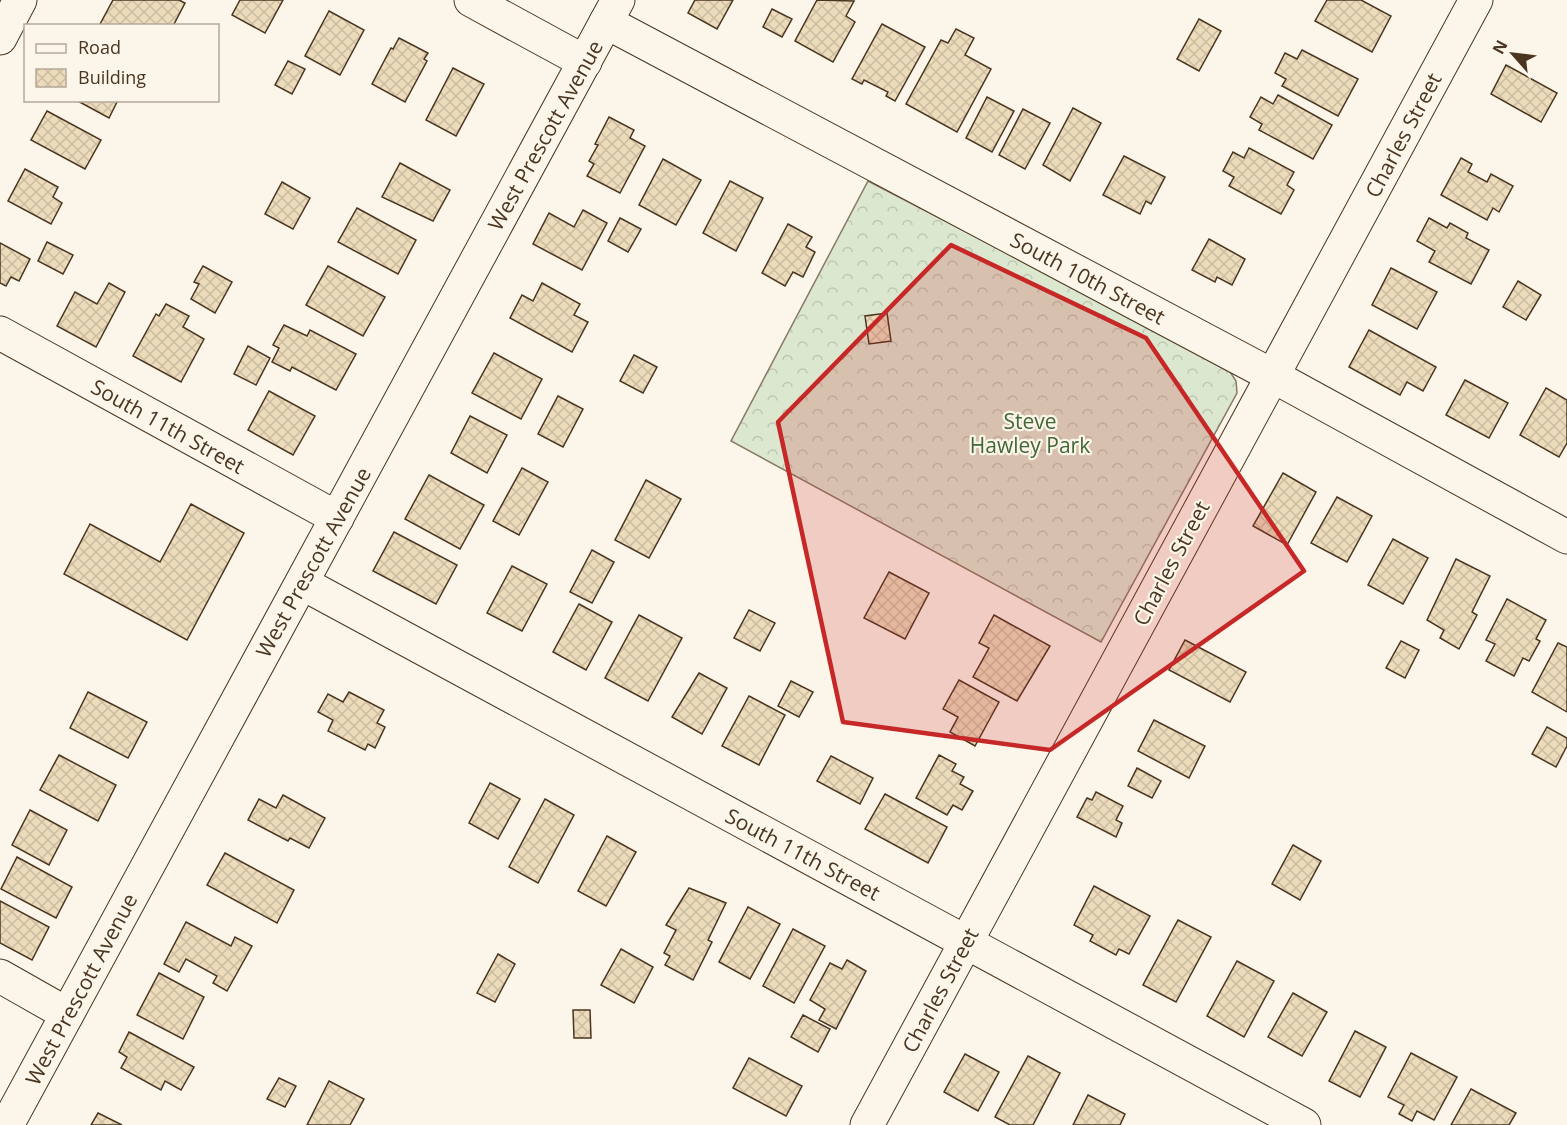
<svg xmlns="http://www.w3.org/2000/svg" width="1567" height="1125" viewBox="0 0 1567 1125" font-family="'Open Sans',sans-serif">
<style>
.forest{fill:url(#forest-crowns);stroke:#887966;stroke-width:1.5}
.building{fill:url(#building-cross-hatch);stroke:#4a3520;stroke-width:1.5}
.lines{fill:none;stroke-linecap:round;stroke-linejoin:round}
.minor-casing{stroke:#4a3520;stroke-width:35}
.minor{stroke:#fbf6e9;stroke-width:33}
.marked{fill:#c62828;fill-opacity:0.2;stroke:#c62828;stroke-width:4.5;stroke-linejoin:round}
.labels{text-anchor:middle;dominant-baseline:central;stroke-width:4.5;stroke-linejoin:round;paint-order:stroke}
.street-label{font-size:21px;fill:#4a3520;stroke:#fbf6e9}
.park-label{font-size:21px;fill:#436837;stroke:#fbf6e9}
</style>
<defs>
<pattern id="forest-crowns" width="20" height="18" patternUnits="userSpaceOnUse" patternTransform="scale(1.5)"><rect width="20" height="18" fill="#dce7d0"/><path d="M2 6a3 3 0 1 1 6 0M12 15a3 3 0 1 1 6 0" fill="none" stroke="#bec7b2"/></pattern>
<pattern id="building-cross-hatch" width="8" height="8" patternUnits="userSpaceOnUse" patternTransform="scale(1.5)"><rect width="8" height="8" fill="#ecdcbc"/><path d="M0 0l8 8M0 8l8-8" fill="none" stroke="#ccbda1"/></pattern>
</defs>
<rect width="100%" height="100%" fill="#fbf6e9"/>
<path class="forest" d="M 868,181 L 1227,367 L 1236,381 L 1237,393 L 1101,642 L 731,441 Z"/>
<g class="building">
<path d="M 113,0 L 179,0 L 185,3 L 173,26 L 99,26 Z"/>
<path d="M 240,0 L 283,0 L 265,33 L 232,15 Z"/>
<path d="M 695,0 L 733,0 L 717,29 L 688,13 Z"/>
<path d="M 817,0 L 854,1 L 846,16 L 855,22 L 833,62 L 795,41 Z"/>
<path d="M 1327,0 L 1361,0 L 1391,16 L 1372,52 L 1315,21 Z"/>
<path d="M 772,9 L 792,19 L 782,37 L 763,27 Z"/>
<path d="M 329,11 L 364,30 L 340,75 L 305,56 Z"/>
<path d="M 1199,19 L 1221,31 L 1199,71 L 1177,59 Z"/>
<path d="M 882,24 L 925,47 L 895,101 L 886,96 L 888,92 L 864,80 L 862,84 L 852,79 Z"/>
<path d="M 956,29 L 974,38 L 965,55 L 991,69 L 957,132 L 906,104 L 941,40 L 948,43 Z"/>
<path d="M 399,38 L 428,53 L 424,59 L 427,61 L 405,102 L 372,84 L 391,48 L 393,49 Z"/>
<path d="M 1302,50 L 1358,79 L 1338,116 L 1282,86 L 1286,79 L 1275,73 L 1285,53 L 1297,59 Z"/>
<path d="M 288,61 L 305,69 L 292,94 L 275,85 Z"/>
<path d="M 1506,65 L 1557,93 L 1541,122 L 1491,94 Z"/>
<path d="M 453,68 L 484,84 L 456,136 L 426,120 Z"/>
<path d="M 1278,95 L 1332,125 L 1313,159 L 1259,130 L 1262,124 L 1250,117 L 1261,97 L 1273,104 Z"/>
<path d="M 987,97 L 1014,111 L 992,152 L 966,138 Z"/>
<path d="M 76,100 L 118,100 L 109,118 Z"/>
<path d="M 1073,108 L 1101,123 L 1070,181 L 1043,165 Z"/>
<path d="M 1023,109 L 1050,123 L 1025,169 L 999,155 Z"/>
<path d="M 47,111 L 101,140 L 85,169 L 31,140 Z"/>
<path d="M 609,117 L 634,130 L 630,138 L 645,146 L 620,193 L 587,176 L 594,164 L 589,161 L 598,145 L 595,144 Z"/>
<path d="M 1249,148 L 1294,172 L 1287,185 L 1294,190 L 1281,214 L 1229,186 L 1234,177 L 1223,171 L 1233,152 L 1244,158 Z"/>
<path d="M 1124,156 L 1165,177 L 1151,204 L 1146,201 L 1140,214 L 1103,195 Z"/>
<path d="M 1461,158 L 1472,164 L 1468,172 L 1487,182 L 1491,174 L 1513,186 L 1499,212 L 1493,208 L 1487,220 L 1441,195 Z"/>
<path d="M 663,159 L 701,180 L 676,225 L 639,205 Z"/>
<path d="M 400,163 L 450,190 L 433,221 L 382,197 Z"/>
<path d="M 25,169 L 58,187 L 53,197 L 62,203 L 51,224 L 8,201 Z"/>
<path d="M 730,181 L 763,198 L 736,251 L 703,233 Z"/>
<path d="M 282,182 L 310,198 L 293,229 L 265,214 Z"/>
<path d="M 357,208 L 416,240 L 398,274 L 338,242 Z"/>
<path d="M 583,210 L 607,223 L 582,270 L 533,244 L 549,213 L 574,227 Z"/>
<path d="M 620,218 L 641,229 L 628,252 L 608,241 Z"/>
<path d="M 1429,218 L 1447,228 L 1450,223 L 1468,233 L 1466,238 L 1489,250 L 1471,284 L 1429,262 L 1435,251 L 1417,241 Z"/>
<path d="M 788,224 L 812,237 L 806,247 L 815,252 L 803,277 L 793,272 L 785,286 L 762,273 Z"/>
<path d="M 1209,239 L 1245,259 L 1232,285 L 1217,277 L 1215,282 L 1192,270 Z"/>
<path d="M 47,242 L 73,255 L 63,274 L 38,261 Z"/>
<path d="M 0,243 L 30,259 L 19,281 L 11,277 L 6,286 L 0,283 Z"/>
<path d="M 203,266 L 232,282 L 215,313 L 191,299 L 199,284 L 194,282 Z"/>
<path d="M 328,266 L 385,297 L 363,336 L 306,305 Z"/>
<path d="M 1391,268 L 1437,292 L 1417,329 L 1372,305 Z"/>
<path d="M 1518,281 L 1541,295 L 1526,320 L 1503,307 Z"/>
<path d="M 109,283 L 125,292 L 96,347 L 57,326 L 75,292 L 97,304 Z"/>
<path d="M 542,283 L 580,304 L 574,315 L 588,322 L 572,352 L 510,318 L 522,295 L 533,301 Z"/>
<path d="M 166,304 L 189,316 L 183,327 L 204,339 L 181,382 L 133,356 L 156,314 L 159,316 Z"/>
<path d="M 887,313 L 891,341 L 869,344 L 865,316 Z"/>
<path d="M 284,325 L 307,336 L 310,330 L 356,354 L 336,390 L 292,367 L 290,371 L 272,362 L 279,348 L 273,345 Z"/>
<path d="M 1369,330 L 1436,367 L 1423,391 L 1407,382 L 1400,395 L 1349,367 Z"/>
<path d="M 248,346 L 270,358 L 256,385 L 234,374 Z"/>
<path d="M 494,353 L 542,379 L 521,419 L 472,393 Z"/>
<path d="M 634,355 L 657,367 L 643,393 L 620,381 Z"/>
<path d="M 1465,380 L 1508,403 L 1489,438 L 1446,415 Z"/>
<path d="M 1546,388 L 1567,400 L 1567,443 L 1559,457 L 1520,435 Z"/>
<path d="M 269,391 L 315,416 L 293,455 L 248,430 Z"/>
<path d="M 558,396 L 583,409 L 563,447 L 538,434 Z"/>
<path d="M 470,416 L 507,435 L 487,473 L 451,453 Z"/>
<path d="M 522,468 L 548,482 L 519,535 L 493,521 Z"/>
<path d="M 1283,473 L 1316,492 L 1287,545 L 1253,526 Z"/>
<path d="M 429,475 L 484,505 L 460,549 L 405,519 Z"/>
<path d="M 646,480 L 681,499 L 649,558 L 615,540 Z"/>
<path d="M 1337,497 L 1372,516 L 1347,562 L 1311,543 Z"/>
<path d="M 191,504 L 244,533 L 187,640 L 64,574 L 90,524 L 160,562 Z"/>
<path d="M 394,532 L 457,565 L 436,604 L 373,571 Z"/>
<path d="M 1393,539 L 1428,558 L 1403,604 L 1368,585 Z"/>
<path d="M 592,550 L 614,562 L 592,603 L 570,592 Z"/>
<path d="M 1456,559 L 1490,576 L 1472,612 L 1477,615 L 1459,649 L 1440,638 L 1444,630 L 1427,620 Z"/>
<path d="M 512,566 L 547,584 L 522,631 L 487,613 Z"/>
<path d="M 889,572 L 929,593 L 905,639 L 864,618 Z"/>
<path d="M 1507,599 L 1546,620 L 1536,639 L 1540,641 L 1529,661 L 1523,658 L 1514,676 L 1486,661 L 1495,644 L 1486,640 Z"/>
<path d="M 579,604 L 612,622 L 586,670 L 553,652 Z"/>
<path d="M 749,610 L 775,623 L 760,651 L 734,638 Z"/>
<path d="M 639,615 L 682,638 L 648,701 L 605,678 Z"/>
<path d="M 994,615 L 1050,646 L 1017,701 L 973,677 L 989,648 L 979,643 Z"/>
<path d="M 1185,640 L 1246,672 L 1230,702 L 1169,670 Z"/>
<path d="M 1401,641 L 1419,650 L 1405,678 L 1386,668 Z"/>
<path d="M 1558,643 L 1567,647 L 1567,712 L 1532,692 Z"/>
<path d="M 699,673 L 727,688 L 702,734 L 672,717 Z"/>
<path d="M 959,680 L 999,702 L 975,746 L 950,732 L 958,717 L 943,709 Z"/>
<path d="M 791,681 L 813,692 L 799,717 L 778,706 Z"/>
<path d="M 88,692 L 147,722 L 128,758 L 70,728 Z"/>
<path d="M 349,692 L 384,710 L 377,723 L 385,727 L 375,748 L 368,744 L 365,750 L 328,731 L 333,720 L 318,712 L 328,694 L 343,702 Z"/>
<path d="M 749,696 L 785,715 L 759,765 L 722,746 Z"/>
<path d="M 1154,720 L 1205,746 L 1189,778 L 1138,751 Z"/>
<path d="M 1547,727 L 1567,738 L 1567,746 L 1556,767 L 1532,754 Z"/>
<path d="M 59,755 L 116,785 L 98,821 L 40,790 Z"/>
<path d="M 939,755 L 956,764 L 952,771 L 964,777 L 960,784 L 973,791 L 962,810 L 953,805 L 947,815 L 916,798 Z"/>
<path d="M 831,756 L 873,778 L 860,804 L 817,781 Z"/>
<path d="M 1137,768 L 1161,781 L 1152,798 L 1128,786 Z"/>
<path d="M 490,783 L 520,799 L 498,839 L 469,823 Z"/>
<path d="M 1096,792 L 1123,806 L 1116,820 L 1122,823 L 1116,837 L 1077,817 L 1087,798 L 1092,800 Z"/>
<path d="M 885,794 L 947,827 L 928,863 L 865,829 Z"/>
<path d="M 283,795 L 325,818 L 309,848 L 290,838 L 288,841 L 248,820 L 259,799 L 276,808 Z"/>
<path d="M 545,799 L 574,815 L 538,883 L 509,867 Z"/>
<path d="M 30,810 L 67,830 L 49,865 L 12,845 Z"/>
<path d="M 607,836 L 636,852 L 606,906 L 578,891 Z"/>
<path d="M 1293,845 L 1321,861 L 1300,900 L 1272,884 Z"/>
<path d="M 225,853 L 294,890 L 277,923 L 207,885 Z"/>
<path d="M 17,857 L 72,887 L 56,918 L 1,889 Z"/>
<path d="M 1094,886 L 1150,916 L 1129,954 L 1119,949 L 1116,955 L 1090,941 L 1093,935 L 1074,925 Z"/>
<path d="M 689,888 L 726,903 L 708,940 L 712,942 L 693,980 L 665,965 L 670,956 L 664,953 L 676,930 L 666,925 Z"/>
<path d="M 0,901 L 49,927 L 32,960 L 0,943 Z"/>
<path d="M 748,907 L 780,924 L 750,979 L 719,962 Z"/>
<path d="M 1178,920 L 1211,937 L 1176,1002 L 1143,985 Z"/>
<path d="M 186,922 L 231,946 L 235,937 L 252,946 L 227,991 L 213,983 L 217,976 L 186,959 L 179,972 L 164,964 Z"/>
<path d="M 793,929 L 825,946 L 794,1003 L 763,986 Z"/>
<path d="M 621,949 L 653,967 L 634,1003 L 601,985 Z"/>
<path d="M 498,954 L 515,964 L 495,1002 L 477,993 Z"/>
<path d="M 847,960 L 866,971 L 836,1029 L 819,1020 L 825,1009 L 810,1000 L 830,963 L 842,969 Z"/>
<path d="M 1237,961 L 1274,981 L 1244,1037 L 1207,1016 Z"/>
<path d="M 159,973 L 204,997 L 183,1039 L 137,1015 Z"/>
<path d="M 1293,993 L 1327,1012 L 1302,1056 L 1268,1037 Z"/>
<path d="M 573,1010 L 590,1010 L 591,1038 L 574,1038 Z"/>
<path d="M 803,1015 L 830,1029 L 818,1052 L 791,1037 Z"/>
<path d="M 1355,1031 L 1386,1047 L 1360,1097 L 1329,1081 Z"/>
<path d="M 129,1032 L 194,1067 L 181,1090 L 165,1081 L 161,1090 L 121,1068 L 127,1057 L 119,1052 Z"/>
<path d="M 1411,1053 L 1457,1077 L 1434,1120 L 1417,1111 L 1412,1121 L 1399,1114 L 1404,1105 L 1388,1097 Z"/>
<path d="M 965,1054 L 999,1072 L 978,1111 L 944,1092 Z"/>
<path d="M 1028,1056 L 1060,1073 L 1033,1125 L 1010,1125 L 995,1117 Z"/>
<path d="M 749,1058 L 802,1086 L 786,1116 L 733,1088 Z"/>
<path d="M 279,1078 L 296,1086 L 285,1107 L 267,1099 Z"/>
<path d="M 329,1081 L 364,1099 L 350,1125 L 307,1125 Z"/>
<path d="M 1471,1089 L 1516,1113 L 1509,1125 L 1451,1125 Z"/>
<path d="M 1088,1095 L 1125,1114 L 1120,1125 L 1073,1125 Z"/>
<path d="M 98,1113 L 122,1125 L 91,1125 Z"/>
</g>
<g class="lines">
<g class="minor-casing">
<g id="minor">
<path d="M 471,0 L 585,62"/>
<path d="M 606,22 L 1273,376 L 1567,537"/>
<path d="M 0,38 L 20,0"/>
<path d="M 0,333 L 337,518"/>
<path d="M 302,583 L 1304,1125"/>
<path d="M 0,976 L 67,1014"/>
<path d="M 7,1125 L 618,0"/>
<path d="M 867,1125 L 1476,0"/>
</g>
</g>
<use href="#minor" class="minor"/>
</g>
<path class="marked" d="M 951,245 L 1146,338 L 1304,571 L 1050,750 L 843,722 L 778,422 Z"/>
<g class="labels">
<g class="street-label">
<text transform="translate(545 135) rotate(-61)">West Prescott Avenue</text>
<text transform="translate(1403 135) rotate(-62)">Charles Street</text>
<text transform="translate(1088 278) rotate(28)">South 10th Street</text>
<text transform="translate(168 426) rotate(29)">South 11th Street</text>
<text transform="translate(313 562) rotate(-61)">West Prescott Avenue</text>
<text transform="translate(1171 563) rotate(-62)">Charles Street</text>
<text transform="translate(803 854) rotate(28)">South 11th Street</text>
<text transform="translate(81 989) rotate(-62)">West Prescott Avenue</text>
<text transform="translate(940 990) rotate(-62)">Charles Street</text>
</g>
<g class="park-label">
<text x="1030" y="421">Steve<tspan x="1030" dy="24">Hawley Park</tspan></text>
</g>
</g>
<rect x="24" y="24" width="195" height="78" fill="#fbf6e9" stroke="#b4a999" stroke-width="1.5"/>
<rect x="36" y="44" width="30" height="9" fill="#fbf6e9" stroke="#b4a999" stroke-width="1.5"/>
<text x="78" y="54" font-size="18" fill="#4a3520">Road</text>
<rect x="36" y="69" width="30" height="18" fill="url(#building-cross-hatch)" stroke="#b4a999" stroke-width="1.5"/>
<text x="78" y="84" font-size="18" fill="#4a3520">Building</text>
<g transform="translate(1513 54) rotate(298)" stroke="#fbf6e9" stroke-width="4.5" paint-order="stroke">
<path d="M0-4.5L10 22L0 15L-10 22Z" fill="#4a3520"/>
<text y="-9" font-size="16" font-weight="bold" text-anchor="middle" fill="#4a3520">N</text>
</g>
</svg>
